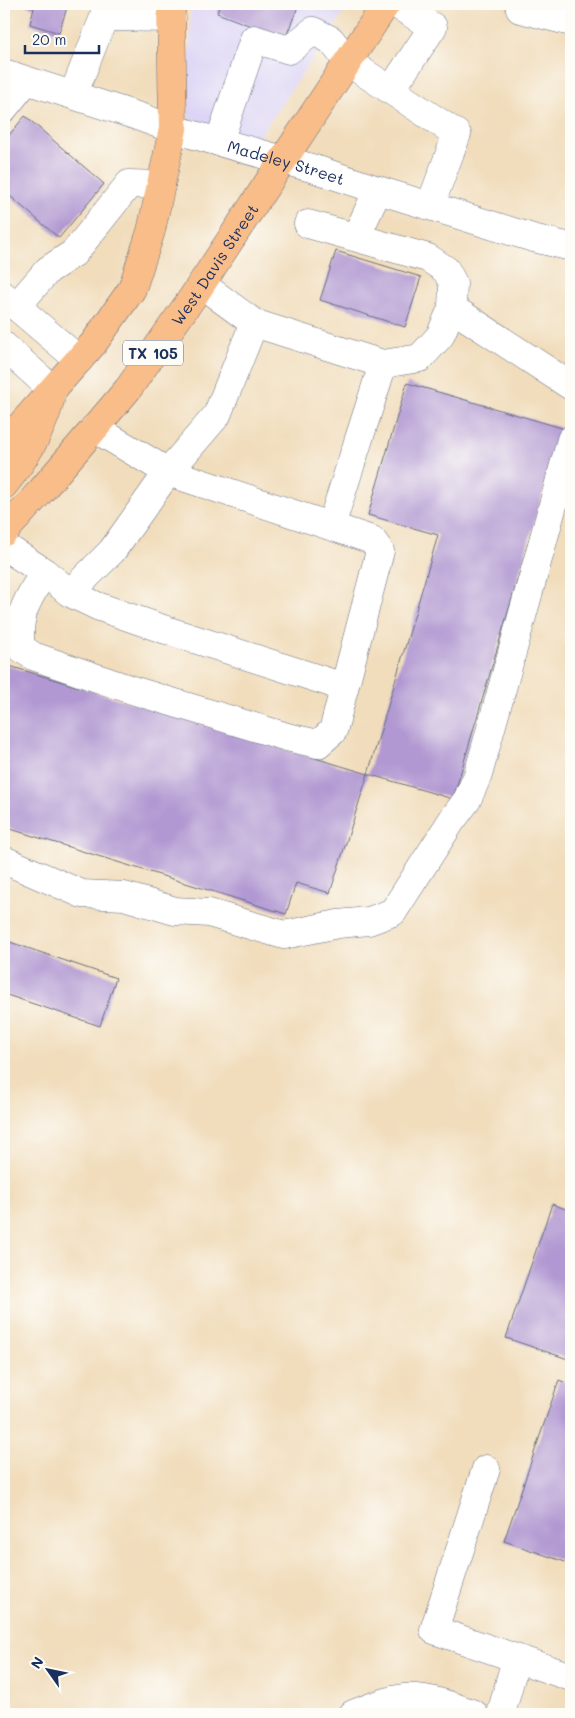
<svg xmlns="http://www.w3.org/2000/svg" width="575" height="1718" viewBox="0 0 575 1718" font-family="Mali,sans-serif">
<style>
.built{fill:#ddd5f6}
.building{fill:#b198d2}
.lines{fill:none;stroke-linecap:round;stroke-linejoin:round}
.minor-casing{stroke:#666c7f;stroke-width:29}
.major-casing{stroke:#666c7f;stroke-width:29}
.minor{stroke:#fff;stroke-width:28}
.major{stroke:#f8bd89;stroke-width:28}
.labels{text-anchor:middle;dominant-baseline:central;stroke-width:4.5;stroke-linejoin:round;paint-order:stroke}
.shield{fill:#fdfcf7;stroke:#5f6c8c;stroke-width:1}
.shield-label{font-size:15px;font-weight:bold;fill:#1b2f5e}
.street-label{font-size:16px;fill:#1b2f5e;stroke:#fdfcf7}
</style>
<rect width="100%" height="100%" fill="#fdfcf7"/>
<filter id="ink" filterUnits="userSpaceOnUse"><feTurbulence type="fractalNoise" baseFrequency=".02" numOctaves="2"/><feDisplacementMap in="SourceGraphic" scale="10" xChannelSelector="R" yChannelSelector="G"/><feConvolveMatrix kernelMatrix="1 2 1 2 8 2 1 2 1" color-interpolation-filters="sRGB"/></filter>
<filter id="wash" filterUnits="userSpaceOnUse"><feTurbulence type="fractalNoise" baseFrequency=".0096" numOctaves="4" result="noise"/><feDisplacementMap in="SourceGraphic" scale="20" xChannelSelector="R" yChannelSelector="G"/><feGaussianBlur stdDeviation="1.12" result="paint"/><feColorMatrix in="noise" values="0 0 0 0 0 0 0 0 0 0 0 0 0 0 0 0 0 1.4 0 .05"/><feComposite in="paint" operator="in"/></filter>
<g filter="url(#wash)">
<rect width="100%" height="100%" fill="#f1ddbc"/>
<path class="built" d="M 191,4 L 350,4 L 256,141 L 188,118 Z"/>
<g id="blocks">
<g class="building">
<path d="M 22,4 L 68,4 L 59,33 L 30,24 L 34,8 Z"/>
<path d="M 220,4 L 299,4 L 285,39 L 217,13 Z"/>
<path d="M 25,116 L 104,184 L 59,238 L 4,191 L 4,141 Z"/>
<path d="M 336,251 L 421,277 L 405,327 L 320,300 Z"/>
<path d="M 407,383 L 562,428 L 453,799 L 368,774 L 438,535 L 368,515 Z"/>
<path d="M 6,665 L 368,774 L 330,893 L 296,883 L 286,914 L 4,827 L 4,674 Z"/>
<path d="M 4,940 L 116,978 L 100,1026 L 4,994 Z"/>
<path d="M 552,1204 L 571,1211 L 571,1360 L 506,1338 Z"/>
<path d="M 559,1380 L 571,1385 L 571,1564 L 504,1541 Z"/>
</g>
</g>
</g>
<g filter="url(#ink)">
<use href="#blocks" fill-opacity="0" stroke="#666c7f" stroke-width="1"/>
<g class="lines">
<g class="minor-casing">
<g id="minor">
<path d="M 522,4 L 520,9 L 571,22"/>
<path d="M 104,17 L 172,18"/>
<path id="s1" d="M 4,73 L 137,116 L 173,129 L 315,169 L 378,190 L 533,238 L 571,247"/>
<path d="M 391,90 L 433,27 L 396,4"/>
<path d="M 73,95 L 104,17 L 105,4"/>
<path d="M 4,108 L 26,81"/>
<path d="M 219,142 L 254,39 L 289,50 L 313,31 L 331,40 L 348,62 L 457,134 L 430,206"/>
<path d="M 308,224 L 428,258 L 446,270 L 453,283 L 452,308 L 440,336 L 420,358 L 383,364"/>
<path d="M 356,237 L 378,190"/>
<path d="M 4,296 L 79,360"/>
<path d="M 16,307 L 48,270 L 74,253 L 129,184 L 161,185"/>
<path d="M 452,308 L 571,386"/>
<path d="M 254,323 L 383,364 L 331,526"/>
<path d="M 4,346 L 53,390"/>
<path d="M 4,546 L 44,572 L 70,593 L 112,551 L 168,472 L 217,415 L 254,323 L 201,284"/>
<path d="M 44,572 C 28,599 16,615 21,648 L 33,656 L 132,690 L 287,737 L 318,744 L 333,731 L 380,551 L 372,540 L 168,472 L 94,428"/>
<path d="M 70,593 L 97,606 L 166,630 L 344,687"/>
<path d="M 4,860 L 82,894 L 124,896 L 175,911 L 209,913 L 284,935 L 338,924 L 369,921 L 393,912 L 452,820 L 467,800 L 478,775 L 571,440"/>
<path d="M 486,1469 L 434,1630 L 571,1677"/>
<path d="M 353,1714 C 366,1709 384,1701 398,1699 C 423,1694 451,1706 474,1714"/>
<path d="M 501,1714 L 516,1659"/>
</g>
</g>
<g class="major-casing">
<g id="major">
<path d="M 4,444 L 93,344 L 132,289 L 151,231 L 173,129 L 171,4"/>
<path d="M 4,485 C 24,459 41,434 50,401"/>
<path id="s2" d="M 4,532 L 41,491 L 128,389 L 192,298 L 386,4"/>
</g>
</g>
<use href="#minor" class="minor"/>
<use href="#major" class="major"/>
</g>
</g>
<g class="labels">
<rect class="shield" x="123" y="340.5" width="60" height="25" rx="4"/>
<g class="shield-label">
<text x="153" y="353">TX 105</text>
</g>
<g class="street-label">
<text stroke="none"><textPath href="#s1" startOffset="296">Madeley Street</textPath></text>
<text stroke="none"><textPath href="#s2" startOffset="341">West Davis Street</textPath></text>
</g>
</g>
<rect width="575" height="1718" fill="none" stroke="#fdfcf7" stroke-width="20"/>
<g transform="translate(48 1670) rotate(303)" stroke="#fdfcf7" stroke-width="4" paint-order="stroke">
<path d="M0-4L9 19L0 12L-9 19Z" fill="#1b2f5e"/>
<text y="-8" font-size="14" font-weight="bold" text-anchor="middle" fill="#1b2f5e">N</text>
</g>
<path d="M25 45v8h74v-8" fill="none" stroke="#1b2f5e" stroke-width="2.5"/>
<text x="32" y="45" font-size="15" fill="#1b2f5e" stroke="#fdfcf7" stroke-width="4" paint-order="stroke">20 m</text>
</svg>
